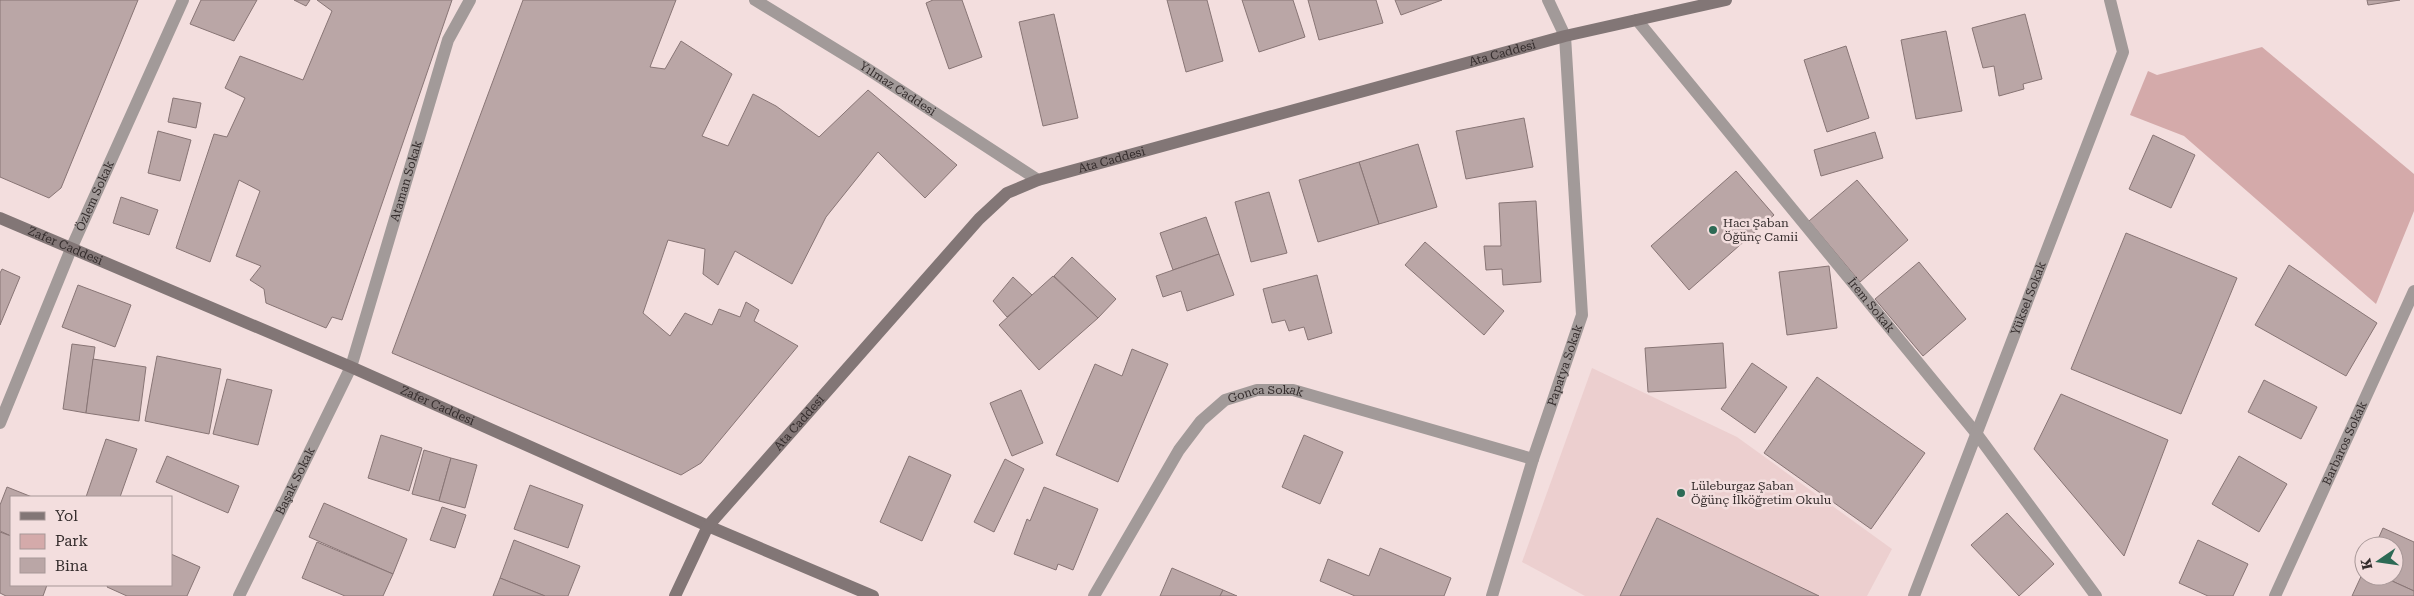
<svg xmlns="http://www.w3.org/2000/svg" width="2414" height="596" viewBox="0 0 2414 596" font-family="'Roboto Serif',serif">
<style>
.built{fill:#eccfcf}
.green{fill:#d4aaaa}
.building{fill:#baa6a6;stroke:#887575}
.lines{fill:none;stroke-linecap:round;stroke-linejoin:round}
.street{stroke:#a29a99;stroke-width:12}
.secondary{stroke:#827676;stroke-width:12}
.poi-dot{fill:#2d6a55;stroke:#f3dede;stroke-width:2}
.labels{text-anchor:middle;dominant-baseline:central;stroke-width:5;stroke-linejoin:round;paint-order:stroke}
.street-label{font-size:12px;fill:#342c2c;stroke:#f3dede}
.poi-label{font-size:12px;fill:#342c2c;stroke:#f3dede;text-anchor:start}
</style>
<rect width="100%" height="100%" fill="#f3dede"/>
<path class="built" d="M 1592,368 L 1737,437 L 1892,549 L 1867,596 L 1585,596 L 1522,562 Z"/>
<path class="green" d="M 2262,47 L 2414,174 L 2414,211 L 2376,304 L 2184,136 L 2130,115 L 2148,71 L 2157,75 Z"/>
<g class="building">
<path d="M 0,0 L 138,0 L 61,188 L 49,198 L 0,177 Z"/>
<path d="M 201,0 L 257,0 L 234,41 L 190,24 Z"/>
<path d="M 294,0 L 310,0 L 306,6 Z"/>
<path d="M 317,0 L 452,0 L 342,320 L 332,317 L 326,328 L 266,303 L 264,289 L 250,280 L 261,266 L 236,256 L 260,191 L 239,180 L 210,262 L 176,248 L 214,134 L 227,137 L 245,98 L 225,88 L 240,56 L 303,80 L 332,11 Z"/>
<path d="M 523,0 L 676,0 L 650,67 L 665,69 L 681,41 L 732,74 L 702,136 L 728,146 L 753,94 L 776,106 L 819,137 L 868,90 L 957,165 L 925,198 L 878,152 L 826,217 L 792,284 L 735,251 L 718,285 L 703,274 L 705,249 L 668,240 L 643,313 L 670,336 L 685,313 L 712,325 L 719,309 L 740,317 L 746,302 L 759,310 L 754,321 L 798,346 L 701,463 L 681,475 L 392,353 Z"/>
<path d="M 933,0 L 962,0 L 982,57 L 949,69 L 926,3 Z"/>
<path d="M 1167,0 L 1207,0 L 1223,61 L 1186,72 Z"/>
<path d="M 1242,0 L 1293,0 L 1305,37 L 1259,52 Z"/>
<path d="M 1308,0 L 1376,0 L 1383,23 L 1319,40 Z"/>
<path d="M 1395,0 L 1442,0 L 1401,15 Z"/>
<path d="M 2367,0 L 2400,0 L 2368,5 Z"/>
<path d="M 1054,14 L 1078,118 L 1043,126 L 1019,22 Z"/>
<path d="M 2025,14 L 2042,79 L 2023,84 L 2024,89 L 1999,96 L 1994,66 L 1983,68 L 1972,28 Z"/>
<path d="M 1946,31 L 1962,111 L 1916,119 L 1901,40 Z"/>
<path d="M 1846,46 L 1869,118 L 1827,132 L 1804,60 Z"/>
<path d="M 173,98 L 201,103 L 196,128 L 168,122 Z"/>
<path d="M 1524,118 L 1533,167 L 1466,179 L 1456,131 Z"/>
<path d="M 158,131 L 191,140 L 180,181 L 148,173 Z"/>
<path d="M 1875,132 L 1883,158 L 1821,176 L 1814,150 Z"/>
<path d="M 2153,135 L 2195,155 L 2171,208 L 2129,189 Z"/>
<path d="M 1418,144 L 1437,207 L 1379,224 L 1359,162 Z"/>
<path d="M 1359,162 L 1379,224 L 1318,242 L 1299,180 Z"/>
<path d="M 1736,171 L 1774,215 L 1689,290 L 1651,246 Z"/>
<path d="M 1857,180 L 1908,240 L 1860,282 L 1809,221 Z"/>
<path d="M 1269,192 L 1287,253 L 1251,262 L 1235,202 Z"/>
<path d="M 121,197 L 158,210 L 149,235 L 113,223 Z"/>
<path d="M 1536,201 L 1541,282 L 1503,285 L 1502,269 L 1486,270 L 1484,246 L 1501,246 L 1499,203 Z"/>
<path d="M 1206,217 L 1219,254 L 1173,270 L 1160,233 Z"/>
<path d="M 2126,233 L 2237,278 L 2181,414 L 2071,369 Z"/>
<path d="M 1425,242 L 1504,311 L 1484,335 L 1405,265 Z"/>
<path d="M 1219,254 L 1234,295 L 1187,311 L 1181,291 L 1163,297 L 1156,276 Z"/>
<path d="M 1072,257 L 1116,299 L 1098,318 L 1054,276 Z"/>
<path d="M 1919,262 L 1966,319 L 1923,356 L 1875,299 Z"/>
<path d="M 2289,265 L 2377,323 L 2346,376 L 2255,325 Z"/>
<path d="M 1829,266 L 1837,328 L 1787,335 L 1779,272 Z"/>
<path d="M 2,269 L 20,277 L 0,325 L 0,273 Z"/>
<path d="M 1317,275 L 1332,333 L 1308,340 L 1304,327 L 1289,331 L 1285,320 L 1272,323 L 1263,289 Z"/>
<path d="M 1053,276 L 1098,318 L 1039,370 L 999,325 Z"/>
<path d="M 1013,277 L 1032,295 L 1007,317 L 993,301 Z"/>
<path d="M 78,285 L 131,305 L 115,347 L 62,327 Z"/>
<path d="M 1723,343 L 1726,388 L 1648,392 L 1645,348 Z"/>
<path d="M 72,344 L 95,347 L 86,413 L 63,409 Z"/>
<path d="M 1132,349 L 1168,364 L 1118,482 L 1056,455 L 1095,364 L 1122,376 Z"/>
<path d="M 157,356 L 221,369 L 209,434 L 145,421 Z"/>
<path d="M 93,359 L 146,367 L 139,421 L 86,413 Z"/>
<path d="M 1752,363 L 1787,387 L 1755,433 L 1721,409 Z"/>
<path d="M 1817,377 L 1925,453 L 1871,529 L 1764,453 Z"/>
<path d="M 227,379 L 272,390 L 258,445 L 213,434 Z"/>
<path d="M 2264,380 L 2317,407 L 2301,439 L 2248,412 Z"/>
<path d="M 1021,390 L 1043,443 L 1012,456 L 990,403 Z"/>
<path d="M 2061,394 L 2168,440 L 2124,556 L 2034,449 Z"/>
<path d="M 381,435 L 422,448 L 409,491 L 368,478 Z"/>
<path d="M 1304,435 L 1343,452 L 1320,504 L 1282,487 Z"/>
<path d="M 106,439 L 137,449 L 120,497 L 86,497 Z"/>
<path d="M 424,450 L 451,458 L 439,501 L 412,494 Z"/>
<path d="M 167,456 L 239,486 L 228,513 L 156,482 Z"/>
<path d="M 909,456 L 951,475 L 922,541 L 880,522 Z"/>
<path d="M 2239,456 L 2287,484 L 2259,532 L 2212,504 Z"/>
<path d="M 451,458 L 477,465 L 465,508 L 439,501 Z"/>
<path d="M 1005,459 L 1024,469 L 994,532 L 974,522 Z"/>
<path d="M 530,485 L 583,505 L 568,548 L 514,529 Z"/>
<path d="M 7,487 L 32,497 L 11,497 L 11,536 L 0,531 L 0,505 Z"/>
<path d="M 1044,487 L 1098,509 L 1073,570 L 1058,564 L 1056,570 L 1014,554 L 1027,519 L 1030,521 Z"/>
<path d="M 324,503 L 407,539 L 393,574 L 309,537 Z"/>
<path d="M 442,507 L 466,515 L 455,548 L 430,540 Z"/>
<path d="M 2007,513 L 2054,564 L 2019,596 L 1971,545 Z"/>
<path d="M 1657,518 L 1819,596 L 1620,596 Z"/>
<path d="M 2383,528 L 2414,542 L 2414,591 L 2381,576 L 2394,576 L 2394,546 L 2375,546 Z"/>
<path d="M 0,532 L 11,536 L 11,585 L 47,585 L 43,596 L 6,596 L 0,593 Z"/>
<path d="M 514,540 L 580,566 L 568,596 L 545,596 L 500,578 Z"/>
<path d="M 2198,540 L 2248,564 L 2233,596 L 2208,596 L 2179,583 Z"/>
<path d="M 317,542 L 393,574 L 383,596 L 345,596 L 302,578 Z"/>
<path d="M 1380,548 L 1451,578 L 1444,596 L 1355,596 L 1320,581 L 1328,559 L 1369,576 Z"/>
<path d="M 171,554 L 200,567 L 187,596 L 127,596 L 107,587 L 108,585 L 171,585 Z"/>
<path d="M 1172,568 L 1223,590 L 1220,596 L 1160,596 Z"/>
<path d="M 2364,570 L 2364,576 L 2381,576 L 2414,591 L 2414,596 L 2352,596 Z"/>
<path d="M 500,578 L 545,596 L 493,596 Z"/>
<path d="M 1223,590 L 1237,596 L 1220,596 Z"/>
</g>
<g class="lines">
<g class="street">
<path id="s1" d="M 755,0 L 863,66 L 1038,180"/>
<path id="s2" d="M 1637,20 L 1976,433 L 2096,596"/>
<path id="s3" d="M 0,423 L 71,249 L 183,0"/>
<path id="s4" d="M 239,596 L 351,367 L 448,40 L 470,0"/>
<path id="s5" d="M 1094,596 L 1179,450 L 1201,421 L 1225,400 L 1257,390 L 1293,390 L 1533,459"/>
<path id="s6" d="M 1492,596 L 1533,459 L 1582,315 L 1565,36 L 1548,0"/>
<path id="s7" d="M 1914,596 L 2123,52 L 2110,0"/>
<path id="s8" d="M 2275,596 L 2414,291"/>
</g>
<g class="secondary">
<path id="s9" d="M 0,218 L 351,367 L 708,526 L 873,596"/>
<path id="s10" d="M 675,596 L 708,526 L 979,219 L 1007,193 L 1038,180 L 1565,36 L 1726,0"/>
</g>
</g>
<g class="poi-dot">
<circle cx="1713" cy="230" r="5"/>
<circle cx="1681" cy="493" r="5"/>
</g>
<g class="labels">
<g class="street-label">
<text stroke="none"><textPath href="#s10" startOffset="1040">Ata Caddesi</textPath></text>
<text stroke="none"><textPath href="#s1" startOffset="168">Yılmaz Caddesi</textPath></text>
<text stroke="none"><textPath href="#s10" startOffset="635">Ata Caddesi</textPath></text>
<text stroke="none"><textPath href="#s4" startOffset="449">Ataman Sokak</textPath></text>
<text stroke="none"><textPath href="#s3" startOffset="246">Özlem Sokak</textPath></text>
<text stroke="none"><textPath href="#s9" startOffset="71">Zafer Caddesi</textPath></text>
<text stroke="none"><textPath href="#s7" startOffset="319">Yüksel Sokak</textPath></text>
<text stroke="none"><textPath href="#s2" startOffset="369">İrem Sokak</textPath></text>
<text stroke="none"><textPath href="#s6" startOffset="242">Papatya Sokak</textPath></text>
<text stroke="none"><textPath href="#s5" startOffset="279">Gonca Sokak</textPath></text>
<text stroke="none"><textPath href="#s9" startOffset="476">Zafer Caddesi</textPath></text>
<text stroke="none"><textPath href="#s10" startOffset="215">Ata Caddesi</textPath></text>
<text stroke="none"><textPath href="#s8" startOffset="168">Barbaros Sokak</textPath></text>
<text stroke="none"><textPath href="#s4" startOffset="128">Başak Sokak</textPath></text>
</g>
<g class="poi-label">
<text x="1723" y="223">Hacı Şaban<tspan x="1723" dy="14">Öğünç Camii</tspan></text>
<text x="1691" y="486">Lüleburgaz Şaban<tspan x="1691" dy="14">Öğünç İlköğretim Okulu</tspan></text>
</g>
</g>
<rect x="10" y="496" width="162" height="90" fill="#f3dede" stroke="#a79797"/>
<rect x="20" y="512" width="25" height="8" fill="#827676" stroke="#a79797"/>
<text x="55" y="521" font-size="15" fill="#342c2c">Yol</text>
<rect x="20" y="534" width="25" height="15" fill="#d4aaaa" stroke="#a79797"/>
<text x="55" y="546" font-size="15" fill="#342c2c">Park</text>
<rect x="20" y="558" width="25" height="15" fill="#baa6a6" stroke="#a79797"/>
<text x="55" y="571" font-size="15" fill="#342c2c">Bina</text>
<g transform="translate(2379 561) rotate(257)"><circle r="24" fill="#f3dede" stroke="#a79797"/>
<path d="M0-4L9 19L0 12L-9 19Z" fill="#2d6a55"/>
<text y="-8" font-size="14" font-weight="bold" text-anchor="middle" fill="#342c2c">K</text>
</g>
</svg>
